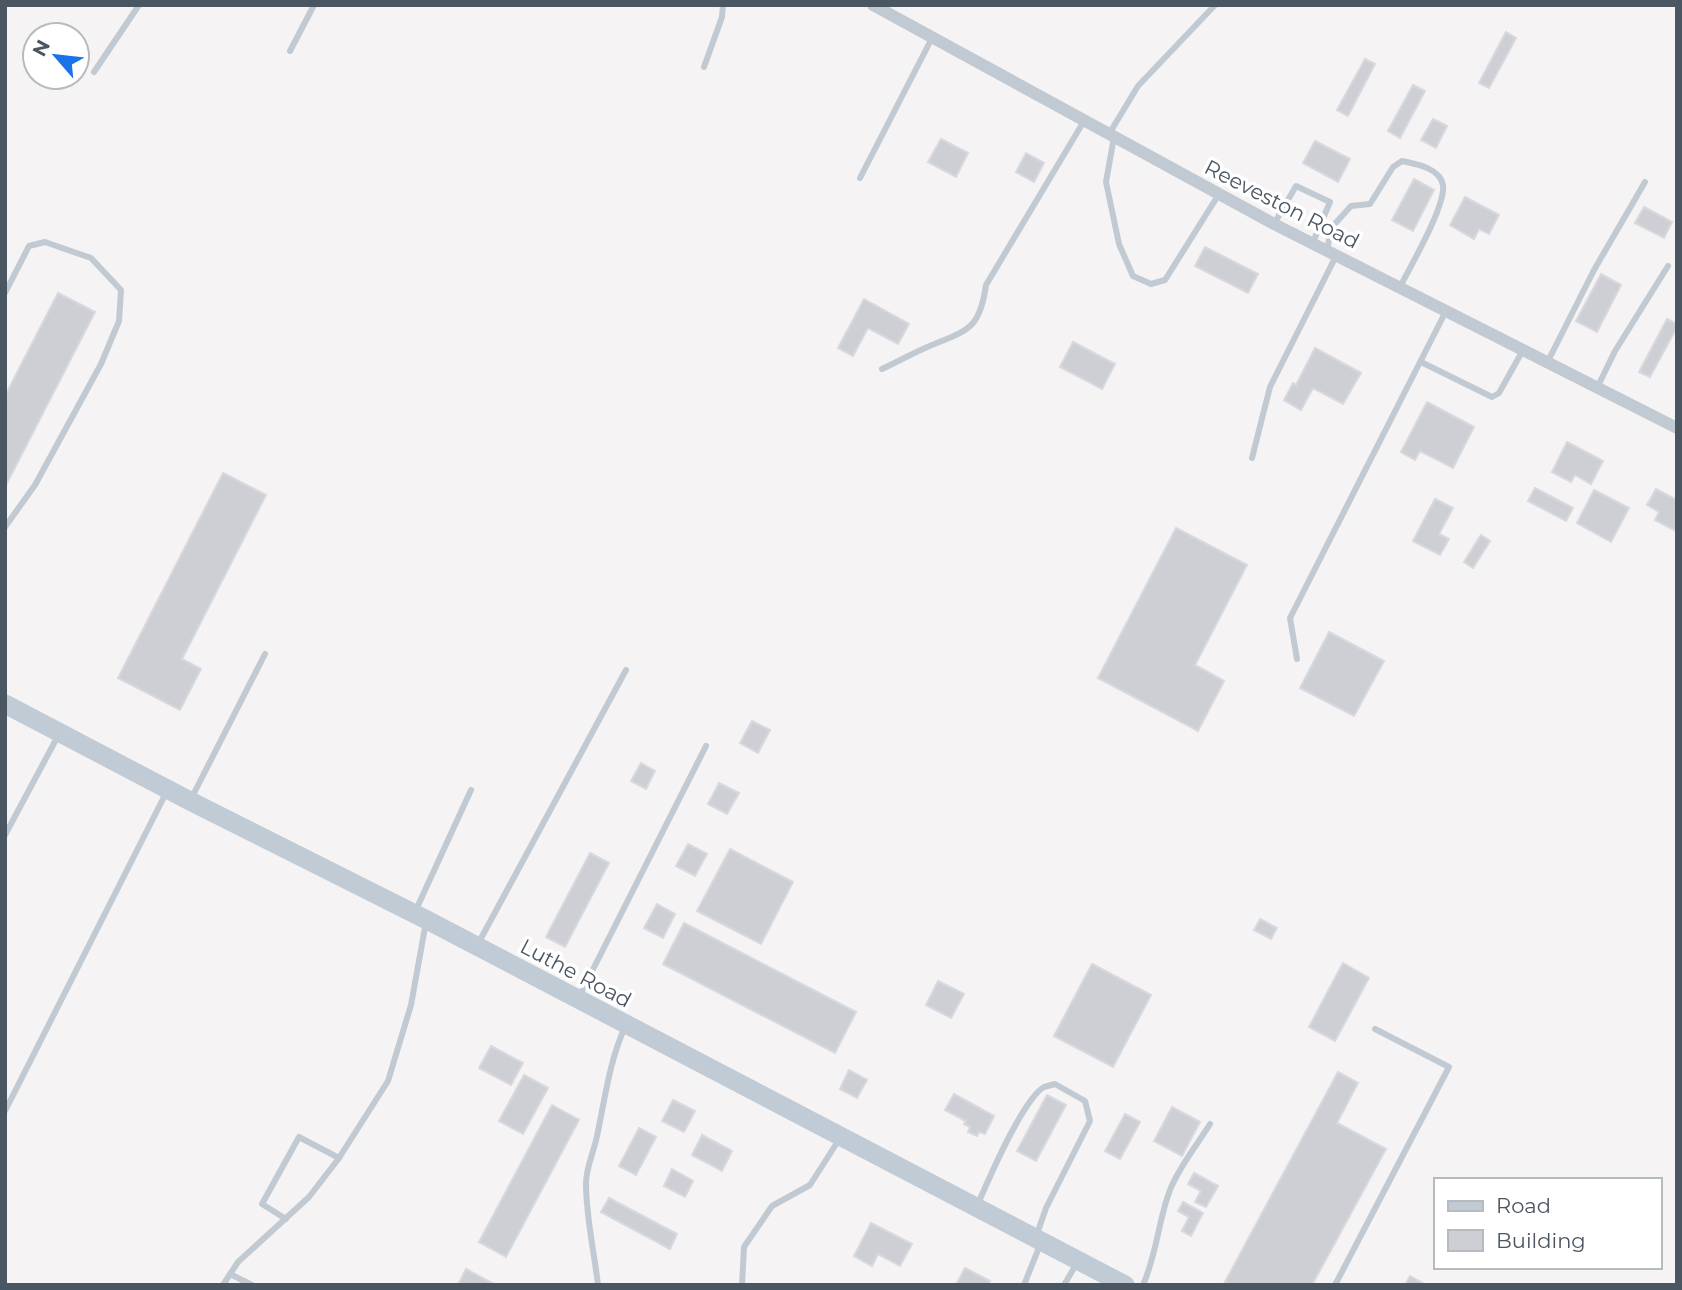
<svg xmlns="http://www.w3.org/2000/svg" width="1682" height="1290" viewBox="0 0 1682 1290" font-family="Montserrat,sans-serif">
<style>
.building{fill:#cdcfd5;stroke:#d7d9de;stroke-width:2}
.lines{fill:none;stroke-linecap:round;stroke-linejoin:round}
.lane{stroke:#c1cad2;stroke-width:6}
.street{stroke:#c1cad2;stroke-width:12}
.secondary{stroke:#c1cbd6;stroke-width:19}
.labels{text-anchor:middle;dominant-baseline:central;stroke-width:7;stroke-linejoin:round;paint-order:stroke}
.street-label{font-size:21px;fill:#4a5661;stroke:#fff}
</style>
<rect width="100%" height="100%" fill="#f5f3f3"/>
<g class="building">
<path d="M 1506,32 L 1516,38 L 1489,88 L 1479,83 Z"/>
<path d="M 1365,59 L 1375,64 L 1348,116 L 1337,110 Z"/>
<path d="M 1413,85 L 1425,91 L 1400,138 L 1388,131 Z"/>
<path d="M 1433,119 L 1447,126 L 1436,148 L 1421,140 Z"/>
<path d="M 941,139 L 968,153 L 956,177 L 928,162 Z"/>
<path d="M 1315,141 L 1350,159 L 1338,182 L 1303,163 Z"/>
<path d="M 1026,153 L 1044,163 L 1034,182 L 1016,172 Z"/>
<path d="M 1414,179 L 1434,190 L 1413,231 L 1392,220 Z"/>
<path d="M 1465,197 L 1499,215 L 1489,234 L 1479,229 L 1474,239 L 1450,225 Z"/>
<path d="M 1644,207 L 1672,222 L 1664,238 L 1635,223 Z"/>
<path d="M 1205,247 L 1258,274 L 1248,293 L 1195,266 Z"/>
<path d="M 1601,274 L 1621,285 L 1597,332 L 1576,321 Z"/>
<path d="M 58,293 L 95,312 L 5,487 L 5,396 Z"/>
<path d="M 864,299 L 909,324 L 898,344 L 868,328 L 853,356 L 838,348 Z"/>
<path d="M 1667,319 L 1677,324 L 1677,327 L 1650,377 L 1639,372 Z"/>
<path d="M 1073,342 L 1115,364 L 1102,389 L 1060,367 Z"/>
<path d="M 1315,348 L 1361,373 L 1343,404 L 1313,388 L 1301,410 L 1284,400 L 1293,383 L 1296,385 Z"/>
<path d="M 1427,402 L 1474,427 L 1453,468 L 1420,451 L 1415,460 L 1401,452 Z"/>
<path d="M 1567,442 L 1603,461 L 1591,484 L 1575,475 L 1571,482 L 1552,472 Z"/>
<path d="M 223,473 L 266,495 L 182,659 L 201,669 L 180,710 L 118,678 Z"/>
<path d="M 1535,488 L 1573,508 L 1566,521 L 1528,501 Z"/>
<path d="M 1656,489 L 1677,500 L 1676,531 L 1655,520 L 1659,512 L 1647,505 Z"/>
<path d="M 1594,490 L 1629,508 L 1611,542 L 1577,523 Z"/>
<path d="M 1435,499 L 1453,508 L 1439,534 L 1449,539 L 1440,555 L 1413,541 Z"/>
<path d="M 1176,528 L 1247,565 L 1195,665 L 1224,681 L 1198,731 L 1098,678 Z"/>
<path d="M 1481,535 L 1490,541 L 1473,568 L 1464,562 Z"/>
<path d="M 1329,632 L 1384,661 L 1354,716 L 1300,688 Z"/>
<path d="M 752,721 L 770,730 L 758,753 L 740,743 Z"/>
<path d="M 641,763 L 655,771 L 646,789 L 631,781 Z"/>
<path d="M 719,783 L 739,793 L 727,814 L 708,804 Z"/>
<path d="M 688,844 L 707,854 L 695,876 L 676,866 Z"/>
<path d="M 730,849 L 793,882 L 761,944 L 697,911 Z"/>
<path d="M 590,853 L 609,863 L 565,947 L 546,937 Z"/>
<path d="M 657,904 L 675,914 L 663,938 L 644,928 Z"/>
<path d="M 1260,919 L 1277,928 L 1271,939 L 1254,930 Z"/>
<path d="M 684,923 L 856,1012 L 835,1053 L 663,964 Z"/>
<path d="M 1343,963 L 1369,978 L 1335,1041 L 1309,1027 Z"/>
<path d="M 1092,964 L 1151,995 L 1113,1067 L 1054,1036 Z"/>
<path d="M 938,981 L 964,994 L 951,1018 L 926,1005 Z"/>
<path d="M 491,1046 L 523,1063 L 511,1085 L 479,1068 Z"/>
<path d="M 849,1070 L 867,1080 L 857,1098 L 840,1089 Z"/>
<path d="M 1338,1072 L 1358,1083 L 1337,1123 L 1386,1149 L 1312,1285 L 1230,1285 L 1225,1282 Z"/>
<path d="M 524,1075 L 548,1088 L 523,1134 L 499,1121 Z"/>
<path d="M 954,1094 L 994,1116 L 985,1134 L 979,1132 L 977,1136 L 968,1132 L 970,1127 L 964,1124 L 966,1121 L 945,1110 Z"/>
<path d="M 1047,1095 L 1066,1105 L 1036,1161 L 1017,1151 Z"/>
<path d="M 673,1100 L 695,1111 L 684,1132 L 662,1121 Z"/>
<path d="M 552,1105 L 579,1120 L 506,1257 L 479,1242 Z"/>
<path d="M 1172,1107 L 1200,1122 L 1182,1156 L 1154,1141 Z"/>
<path d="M 1125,1114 L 1140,1122 L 1120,1159 L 1105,1151 Z"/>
<path d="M 639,1128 L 656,1137 L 636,1175 L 619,1166 Z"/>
<path d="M 702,1135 L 732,1151 L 722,1171 L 692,1155 Z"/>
<path d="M 672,1169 L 693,1181 L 685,1197 L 664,1186 Z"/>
<path d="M 1194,1173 L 1218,1186 L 1206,1207 L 1195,1202 L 1201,1191 L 1188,1184 Z"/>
<path d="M 609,1198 L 677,1234 L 670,1249 L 601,1212 Z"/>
<path d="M 1183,1202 L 1203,1213 L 1191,1236 L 1182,1231 L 1189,1217 L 1178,1211 Z"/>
<path d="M 871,1223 L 912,1244 L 900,1266 L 878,1254 L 872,1266 L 854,1256 Z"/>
<path d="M 965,1268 L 990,1281 L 988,1285 L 956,1285 Z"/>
<path d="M 466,1269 L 494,1284 L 494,1285 L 458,1285 Z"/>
<path d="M 1410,1276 L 1426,1285 L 1405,1285 Z"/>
</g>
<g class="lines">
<g class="lane">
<path d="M 290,51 L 314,5"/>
<path d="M 704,67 L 722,17 L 723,5"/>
<path d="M 94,72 L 139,5"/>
<path d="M 1109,134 L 1138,86 L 1215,5"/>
<path d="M 1114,137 L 1106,182 L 1119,244 L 1133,276 L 1151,284 L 1165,280 L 1219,194"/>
<path d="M 860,178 L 932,38"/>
<path d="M 1274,224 L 1296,186 L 1330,202 L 1313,242"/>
<path d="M 1327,249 L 1332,227 L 1351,206 L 1370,204 L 1393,167 L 1402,161 C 1416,164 1440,168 1443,185 C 1446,206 1410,267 1400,287"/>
<path d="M 5,293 L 29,246 L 45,242 L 91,258 L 121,290 L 119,321 L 101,364 L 35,485 L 5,527"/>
<path d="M 1421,362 L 1492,397 L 1499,393 L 1523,350"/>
<path d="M 1547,363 L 1594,270 L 1645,182"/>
<path d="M 882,369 C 899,361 915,352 932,345 C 969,330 980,328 986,285 L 1084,121"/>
<path d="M 1597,388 L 1615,351 L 1668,266"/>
<path d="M 1252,458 L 1270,387 L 1336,256"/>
<path d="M 1297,659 L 1290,618 L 1446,311"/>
<path d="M 191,799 L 265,654"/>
<path d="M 5,835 L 59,734"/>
<path d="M 415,912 L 471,790"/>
<path d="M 479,942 L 626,670"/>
<path d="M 580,995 L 706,746"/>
<path d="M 5,1111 L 167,791"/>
<path d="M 977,1206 C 988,1181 1022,1100 1044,1087 C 1047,1086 1051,1085 1055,1084 L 1085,1101 L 1090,1121 L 1046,1208 L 1036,1237"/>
<path d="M 286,1219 L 262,1204 L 299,1137 L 339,1158"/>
<path d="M 230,1274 L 252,1285"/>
<path d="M 223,1285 L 238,1262 L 309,1197 L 339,1158 L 388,1081 L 411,1005 L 426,922"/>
<path d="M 598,1285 C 594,1251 586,1217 586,1183 C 586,1168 594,1151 597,1136 C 605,1099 609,1062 625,1027"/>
<path d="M 742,1285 L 744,1247 L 772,1206 L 810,1185 L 840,1138"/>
<path d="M 1024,1285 L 1040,1245"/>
<path d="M 1064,1285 L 1077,1263"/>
<path d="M 1143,1285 C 1157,1254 1158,1221 1170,1190 C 1179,1167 1197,1145 1210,1124"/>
<path d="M 1335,1285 L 1449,1067 L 1375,1029"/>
</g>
<path class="street" d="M 873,5 L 1274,224 L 1677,428"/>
<path class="secondary" d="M 5,704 L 190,801 L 427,920 L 1125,1285"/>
</g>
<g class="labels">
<g class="street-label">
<text transform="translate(1282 204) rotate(27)">Reeveston Road</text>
<text transform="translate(576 973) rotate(28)">Luthe Road</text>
</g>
</g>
<rect width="1682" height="1290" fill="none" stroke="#4a5661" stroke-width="14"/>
<rect x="1434" y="1178" width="228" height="91" fill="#ffffff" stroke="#b7bbc0" stroke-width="2"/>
<rect x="1448" y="1201" width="35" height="10" fill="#c1cbd6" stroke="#b7bbc0" stroke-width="2"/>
<text x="1496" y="1213" font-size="21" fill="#4a5661">Road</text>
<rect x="1448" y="1230" width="35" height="21" fill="#cdcfd5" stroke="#b7bbc0" stroke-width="2"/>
<text x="1496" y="1248" font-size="21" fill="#4a5661">Building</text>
<g transform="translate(56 56) rotate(298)"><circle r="33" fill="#ffffff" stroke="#b7bbc0" stroke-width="2"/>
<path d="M0-5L12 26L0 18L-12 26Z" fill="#1a73e8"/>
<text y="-10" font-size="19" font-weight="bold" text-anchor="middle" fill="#4a5661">N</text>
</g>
</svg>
